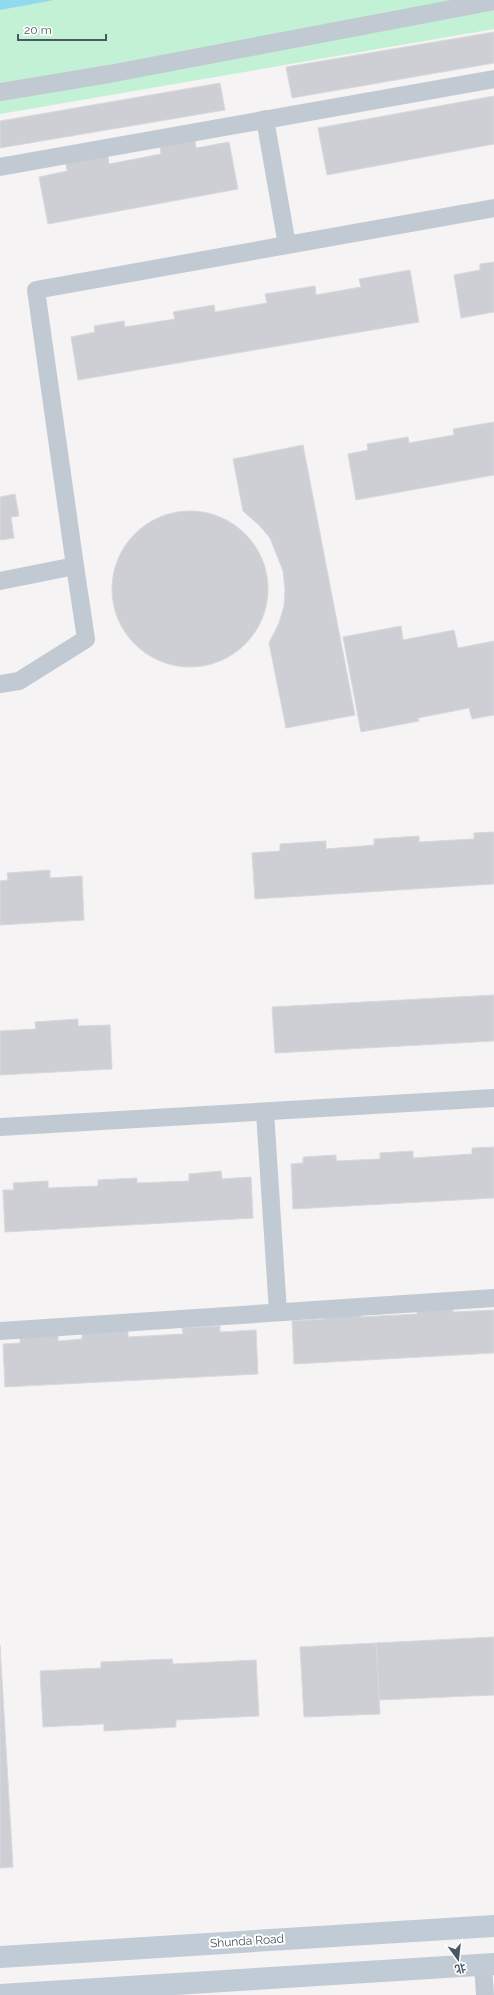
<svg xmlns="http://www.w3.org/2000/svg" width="494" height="1995" viewBox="0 0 494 1995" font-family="Raleway,'Noto Sans SC',sans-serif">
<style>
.green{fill:#c3f1d5}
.water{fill:#90daee}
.building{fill:#cdcfd5;stroke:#d7d9de}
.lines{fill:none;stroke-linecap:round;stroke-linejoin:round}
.lane{stroke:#c1cad2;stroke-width:18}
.secondary{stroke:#c1cbd6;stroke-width:22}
.labels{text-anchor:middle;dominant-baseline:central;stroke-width:4;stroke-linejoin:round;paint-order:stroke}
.street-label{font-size:12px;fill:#4a5661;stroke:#fff}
</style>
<rect width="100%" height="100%" fill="#f5f3f3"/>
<path class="green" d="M 0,0 L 494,0 L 494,29 L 0,114 Z"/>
<path class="water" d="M 0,0 L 54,0 L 0,10 Z"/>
<g class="building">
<path d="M 494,32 L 494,63 L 292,98 L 286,67 Z"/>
<path d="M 220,83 L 225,110 L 0,148 L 0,121 Z"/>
<path d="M 494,96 L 494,144 L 327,175 L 318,128 Z"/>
<path d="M 195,140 L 196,148 L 229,142 L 238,189 L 48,224 L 39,177 L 67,171 L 66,163 L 108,155 L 109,164 L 161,154 L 160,147 Z"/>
<path d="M 494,262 L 494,312 L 461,318 L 454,275 L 480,270 L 480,264 Z"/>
<path d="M 410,270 L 419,322 L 78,380 L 71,337 L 95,332 L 94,326 L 124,321 L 125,327 L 175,319 L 173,312 L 214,305 L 215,312 L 267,303 L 265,294 L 315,286 L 316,295 L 361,287 L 359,279 Z"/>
<path d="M 494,422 L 494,475 L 356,500 L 348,454 L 368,450 L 367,444 L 408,437 L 409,443 L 454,435 L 453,429 Z"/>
<path d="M 303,445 L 355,715 L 286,728 L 269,643 L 279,623 L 284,606 L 285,589 L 283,571 L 270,538 L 260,526 L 243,511 L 233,459 Z"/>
<path d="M 15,494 L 19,516 L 11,517 L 14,538 L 0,540 L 0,497 Z"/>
<circle cx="190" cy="589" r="78"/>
<path d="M 401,626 L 403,640 L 454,630 L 458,648 L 494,641 L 494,715 L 472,719 L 469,708 L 418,718 L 419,721 L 361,732 L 343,637 Z"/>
<path d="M 494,832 L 494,884 L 255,899 L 252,853 L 280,851 L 280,844 L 326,841 L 326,849 L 374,845 L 374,839 L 419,836 L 419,842 L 474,839 L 474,833 Z"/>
<path d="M 50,870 L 50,878 L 82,876 L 84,920 L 0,925 L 0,881 L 8,880 L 7,873 Z"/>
<path d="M 494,995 L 494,1041 L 275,1053 L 272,1007 Z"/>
<path d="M 78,1019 L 78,1026 L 110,1025 L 112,1069 L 0,1075 L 0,1031 L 36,1029 L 35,1022 Z"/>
<path d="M 494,1147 L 494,1198 L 293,1209 L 291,1164 L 303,1163 L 303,1157 L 336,1155 L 336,1161 L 380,1159 L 380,1153 L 413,1151 L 413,1158 L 472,1154 L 472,1148 Z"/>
<path d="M 221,1171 L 222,1179 L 251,1177 L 253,1218 L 5,1232 L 3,1190 L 14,1190 L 13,1183 L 48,1181 L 48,1188 L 98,1186 L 98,1180 L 137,1178 L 137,1183 L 189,1181 L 189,1174 Z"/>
<path d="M 453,1305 L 453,1312 L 494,1310 L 494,1353 L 294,1364 L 292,1321 L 324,1319 L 324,1312 L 361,1310 L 361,1317 L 417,1314 L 417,1307 Z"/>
<path d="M 220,1326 L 220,1332 L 256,1330 L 258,1374 L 5,1387 L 3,1344 L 20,1343 L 20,1337 L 58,1335 L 58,1341 L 82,1339 L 82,1334 L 128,1331 L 128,1337 L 183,1334 L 182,1328 Z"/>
<path d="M 494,1637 L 494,1695 L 379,1700 L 376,1643 Z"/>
<path d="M 376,1643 L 380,1714 L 304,1717 L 300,1647 Z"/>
<path d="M 0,1645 L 13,1867 L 0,1868 Z"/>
<path d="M 172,1659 L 173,1664 L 256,1660 L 259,1716 L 176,1720 L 176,1727 L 104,1731 L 104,1724 L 43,1727 L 40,1671 L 101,1668 L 101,1662 Z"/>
</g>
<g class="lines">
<g class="lane">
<path d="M 0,92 L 109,74 L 494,1"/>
<path d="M 265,119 L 287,245"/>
<path d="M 0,167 L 494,79"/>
<path d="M 0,581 L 75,566 L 36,290 L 494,208"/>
<path d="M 0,684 L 19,681 L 86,639 L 75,566"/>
<path d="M 265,1112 L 278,1312"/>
<path d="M 0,1127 L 494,1098"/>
<path d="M 0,1331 L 494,1298"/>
<path d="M 483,1965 L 485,1995"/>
</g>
<g class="secondary">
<path d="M 0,1957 L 494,1926"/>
<path d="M 0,1995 L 494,1964"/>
</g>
</g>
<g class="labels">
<g class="street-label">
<text transform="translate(247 1941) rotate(-4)">Shunda Road</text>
</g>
</g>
<g transform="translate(458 1959) rotate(165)" stroke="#ffffff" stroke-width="3" paint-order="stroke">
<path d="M0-3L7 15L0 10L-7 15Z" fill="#4a5661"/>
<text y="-6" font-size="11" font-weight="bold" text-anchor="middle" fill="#4a5661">北</text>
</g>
<path d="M18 34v6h88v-6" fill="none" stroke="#4a5661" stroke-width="2"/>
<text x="24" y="34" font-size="12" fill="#4a5661" stroke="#ffffff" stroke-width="3" paint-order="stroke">20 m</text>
</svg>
